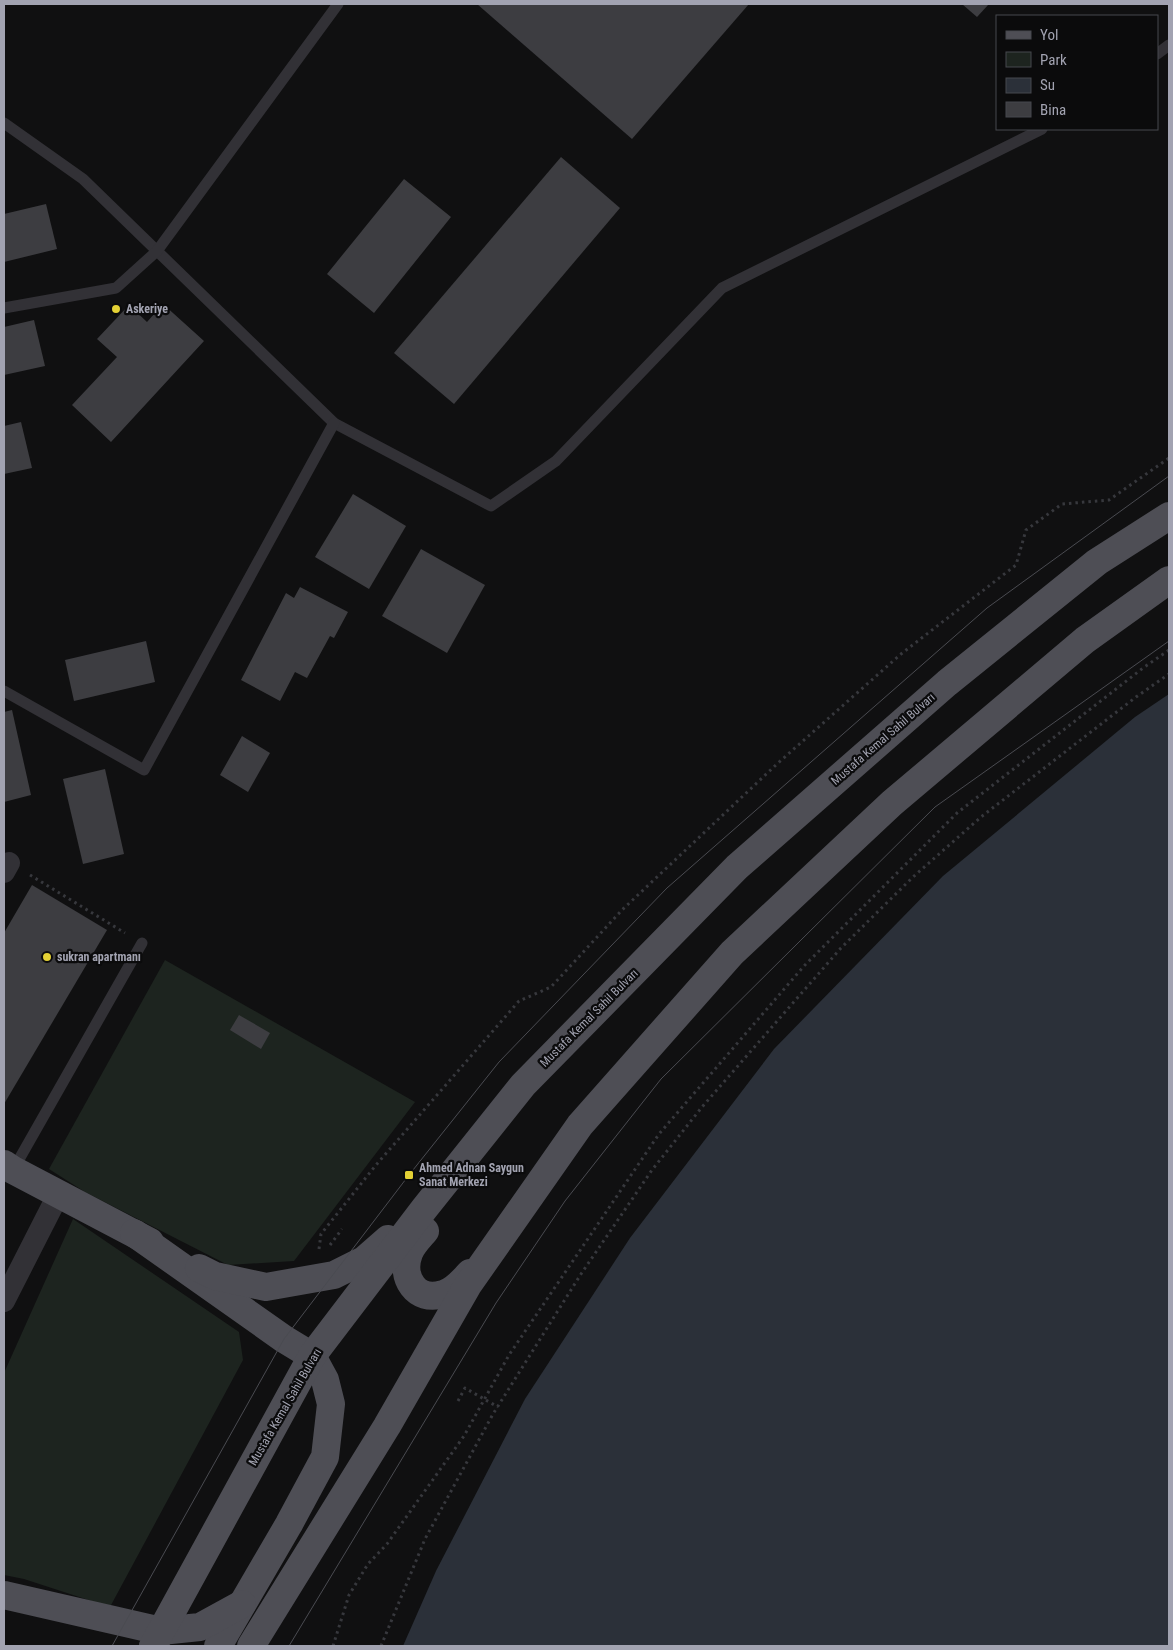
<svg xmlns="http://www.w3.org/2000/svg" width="1173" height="1650" viewBox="0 0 1173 1650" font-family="'Roboto Condensed',sans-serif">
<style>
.green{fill:#1d241f}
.water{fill:#2b3039}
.building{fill:#3d3d41}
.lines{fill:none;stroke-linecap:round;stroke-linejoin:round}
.path{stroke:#37383d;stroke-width:3;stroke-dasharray:2.5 4;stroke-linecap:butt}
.lane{stroke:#323136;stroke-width:11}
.street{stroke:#323136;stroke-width:22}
.primary{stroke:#4e4e55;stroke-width:28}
.tram{stroke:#4a4b51;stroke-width:1}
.poi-dot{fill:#e4d135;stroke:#0b0b0c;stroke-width:2}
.labels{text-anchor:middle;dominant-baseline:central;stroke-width:4.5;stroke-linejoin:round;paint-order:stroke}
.poi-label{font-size:12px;font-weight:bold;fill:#a2a3b1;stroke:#0b0b0c;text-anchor:start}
.street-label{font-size:12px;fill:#a2a3b1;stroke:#0b0b0c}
</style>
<rect width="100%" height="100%" fill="#101011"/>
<g class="green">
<path d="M 165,960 L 415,1102 L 294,1261 L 228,1265 L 85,1192 L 49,1169 Z"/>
<path d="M 73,1219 L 239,1332 L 243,1360 L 110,1607 L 24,1579 L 4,1575 L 4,1373 Z"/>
</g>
<path class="water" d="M 1169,694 L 1169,1646 L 403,1646 L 436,1571 L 525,1399 L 630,1238 L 774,1049 L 943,876 L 1135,717 Z"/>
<g class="building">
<path d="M 477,4 L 749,4 L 632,139 Z"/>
<path d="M 962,4 L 989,4 L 977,17 Z"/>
<path d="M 561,157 L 620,208 L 454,404 L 394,353 Z"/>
<path d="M 404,179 L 451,217 L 374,313 L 327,274 Z"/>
<path d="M 46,204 L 57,249 L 4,262 L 4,214 Z"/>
<path d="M 163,304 L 204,341 L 111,442 L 72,405 L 117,357 L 97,339 L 129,305 L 147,322 Z"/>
<path d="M 34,320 L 45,366 L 4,375 L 4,327 Z"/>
<path d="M 21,422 L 32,468 L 4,474 L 4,426 Z"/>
<path d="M 353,494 L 406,526 L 369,589 L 315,557 Z"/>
<path d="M 421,549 L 485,585 L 447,653 L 382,616 Z"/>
<path d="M 300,587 L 348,612 L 334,638 L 330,636 L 307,678 L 295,672 L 280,701 L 241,680 L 286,593 L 294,598 Z"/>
<path d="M 146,641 L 155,682 L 74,701 L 65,660 Z"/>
<path d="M 12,710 L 31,795 L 4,802 L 4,712 Z"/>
<path d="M 242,736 L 270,753 L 248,792 L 220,775 Z"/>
<path d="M 105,769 L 124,854 L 83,864 L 63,779 Z"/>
<path d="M 32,885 L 107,930 L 4,1104 L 4,933 Z"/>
<path d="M 239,1015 L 270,1033 L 261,1049 L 230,1030 Z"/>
</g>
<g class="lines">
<g class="path">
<path d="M 30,875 L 125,933"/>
<path d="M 330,1245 L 342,1229"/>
<path d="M 319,1249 L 321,1234 L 376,1165 L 519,1001 L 551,987 L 622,910 L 778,763 L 901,654 L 1016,565 L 1026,530 L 1062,504 L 1109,500 L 1169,458"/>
<path d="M 458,1401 L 465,1388 L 498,1407"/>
<path d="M 333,1646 L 349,1595 L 368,1564 L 387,1544 L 464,1436 L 509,1355 L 659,1134 L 804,966 L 957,813 L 1143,668 L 1169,650"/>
<path d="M 381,1646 L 425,1539 L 493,1414 L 581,1274 L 652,1170 L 702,1107 L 841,948 L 913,877 L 981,817 L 1136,697 L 1169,674"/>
</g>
<g class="lane">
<path d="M 1157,54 L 1169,45"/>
<path d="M 4,123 L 83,179 L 334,423 L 491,506 L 556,461 L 722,288 L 1042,129"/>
<path d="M 4,308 L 116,288 L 157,251 L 338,4"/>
<path d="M 4,691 L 144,770 L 334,423"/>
<path d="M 13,1170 L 142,943"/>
</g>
<g class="street">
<path d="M 4,872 L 9,863"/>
<path d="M 4,1301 L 59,1193"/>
</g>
<g class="primary">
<path d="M 4,1164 L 13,1170 L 150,1242"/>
<path d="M 425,1231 C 420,1237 412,1245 409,1253 C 400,1277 416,1303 443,1294 C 455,1291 462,1281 470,1273"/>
<path d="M 134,1233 L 284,1339 L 312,1356 L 325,1380 L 331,1404 L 325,1457 L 289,1524 L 218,1646"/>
<path d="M 199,1268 L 215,1276 L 266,1287 L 334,1275 L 364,1260 L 388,1239"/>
<path d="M 4,1595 L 161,1631 L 200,1627 L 242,1604"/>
<path d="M 153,1646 L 312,1356 L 424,1209 L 523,1085 L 737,867 L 947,683 L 1097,562 L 1169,516"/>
<path d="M 251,1646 L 387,1426 L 468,1285 L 580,1125 L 732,953 L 892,803 L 1085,640 L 1169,580"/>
</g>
<g class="tram">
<path d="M 112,1646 L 284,1339 L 409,1175 L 499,1062 L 667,888 L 987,608 L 1169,476"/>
<path d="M 289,1646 L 496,1303 L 565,1201 L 661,1079 L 935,807 L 1169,641"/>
</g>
</g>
<g class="poi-dot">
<circle cx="116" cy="309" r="5"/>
<circle cx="47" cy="957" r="5"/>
<rect x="404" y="1170" width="10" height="10" rx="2.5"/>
</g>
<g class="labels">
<g class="poi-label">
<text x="126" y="309">Askeriye</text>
<text x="57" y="957">sukran apartmanı</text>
<text x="419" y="1168">Ahmed Adnan Saygun<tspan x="419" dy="14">Sanat Merkezi</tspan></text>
</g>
<g class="street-label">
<text transform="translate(883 739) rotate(-41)">Mustafa Kemal Sahil Bulvarı</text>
<text transform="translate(589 1018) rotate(-45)">Mustafa Kemal Sahil Bulvarı</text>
<text transform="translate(285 1407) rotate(-60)">Mustafa Kemal Sahil Bulvarı</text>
</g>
</g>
<rect width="1173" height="1650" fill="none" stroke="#a2a3b1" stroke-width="10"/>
<rect x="996" y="15" width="162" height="115" fill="#0b0b0c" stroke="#47484e"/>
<rect x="1006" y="31" width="25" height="8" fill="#4e4e55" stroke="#47484e"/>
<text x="1040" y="40" font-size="15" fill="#a2a3b1">Yol</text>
<rect x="1006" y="52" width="25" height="15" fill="#1d241f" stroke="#47484e"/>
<text x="1040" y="65" font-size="15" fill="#a2a3b1">Park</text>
<rect x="1006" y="78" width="25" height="15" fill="#2b3039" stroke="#47484e"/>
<text x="1040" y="90" font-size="15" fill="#a2a3b1">Su</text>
<rect x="1006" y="102" width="25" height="15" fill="#3d3d41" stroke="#47484e"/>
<text x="1040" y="115" font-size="15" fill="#a2a3b1">Bina</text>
</svg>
